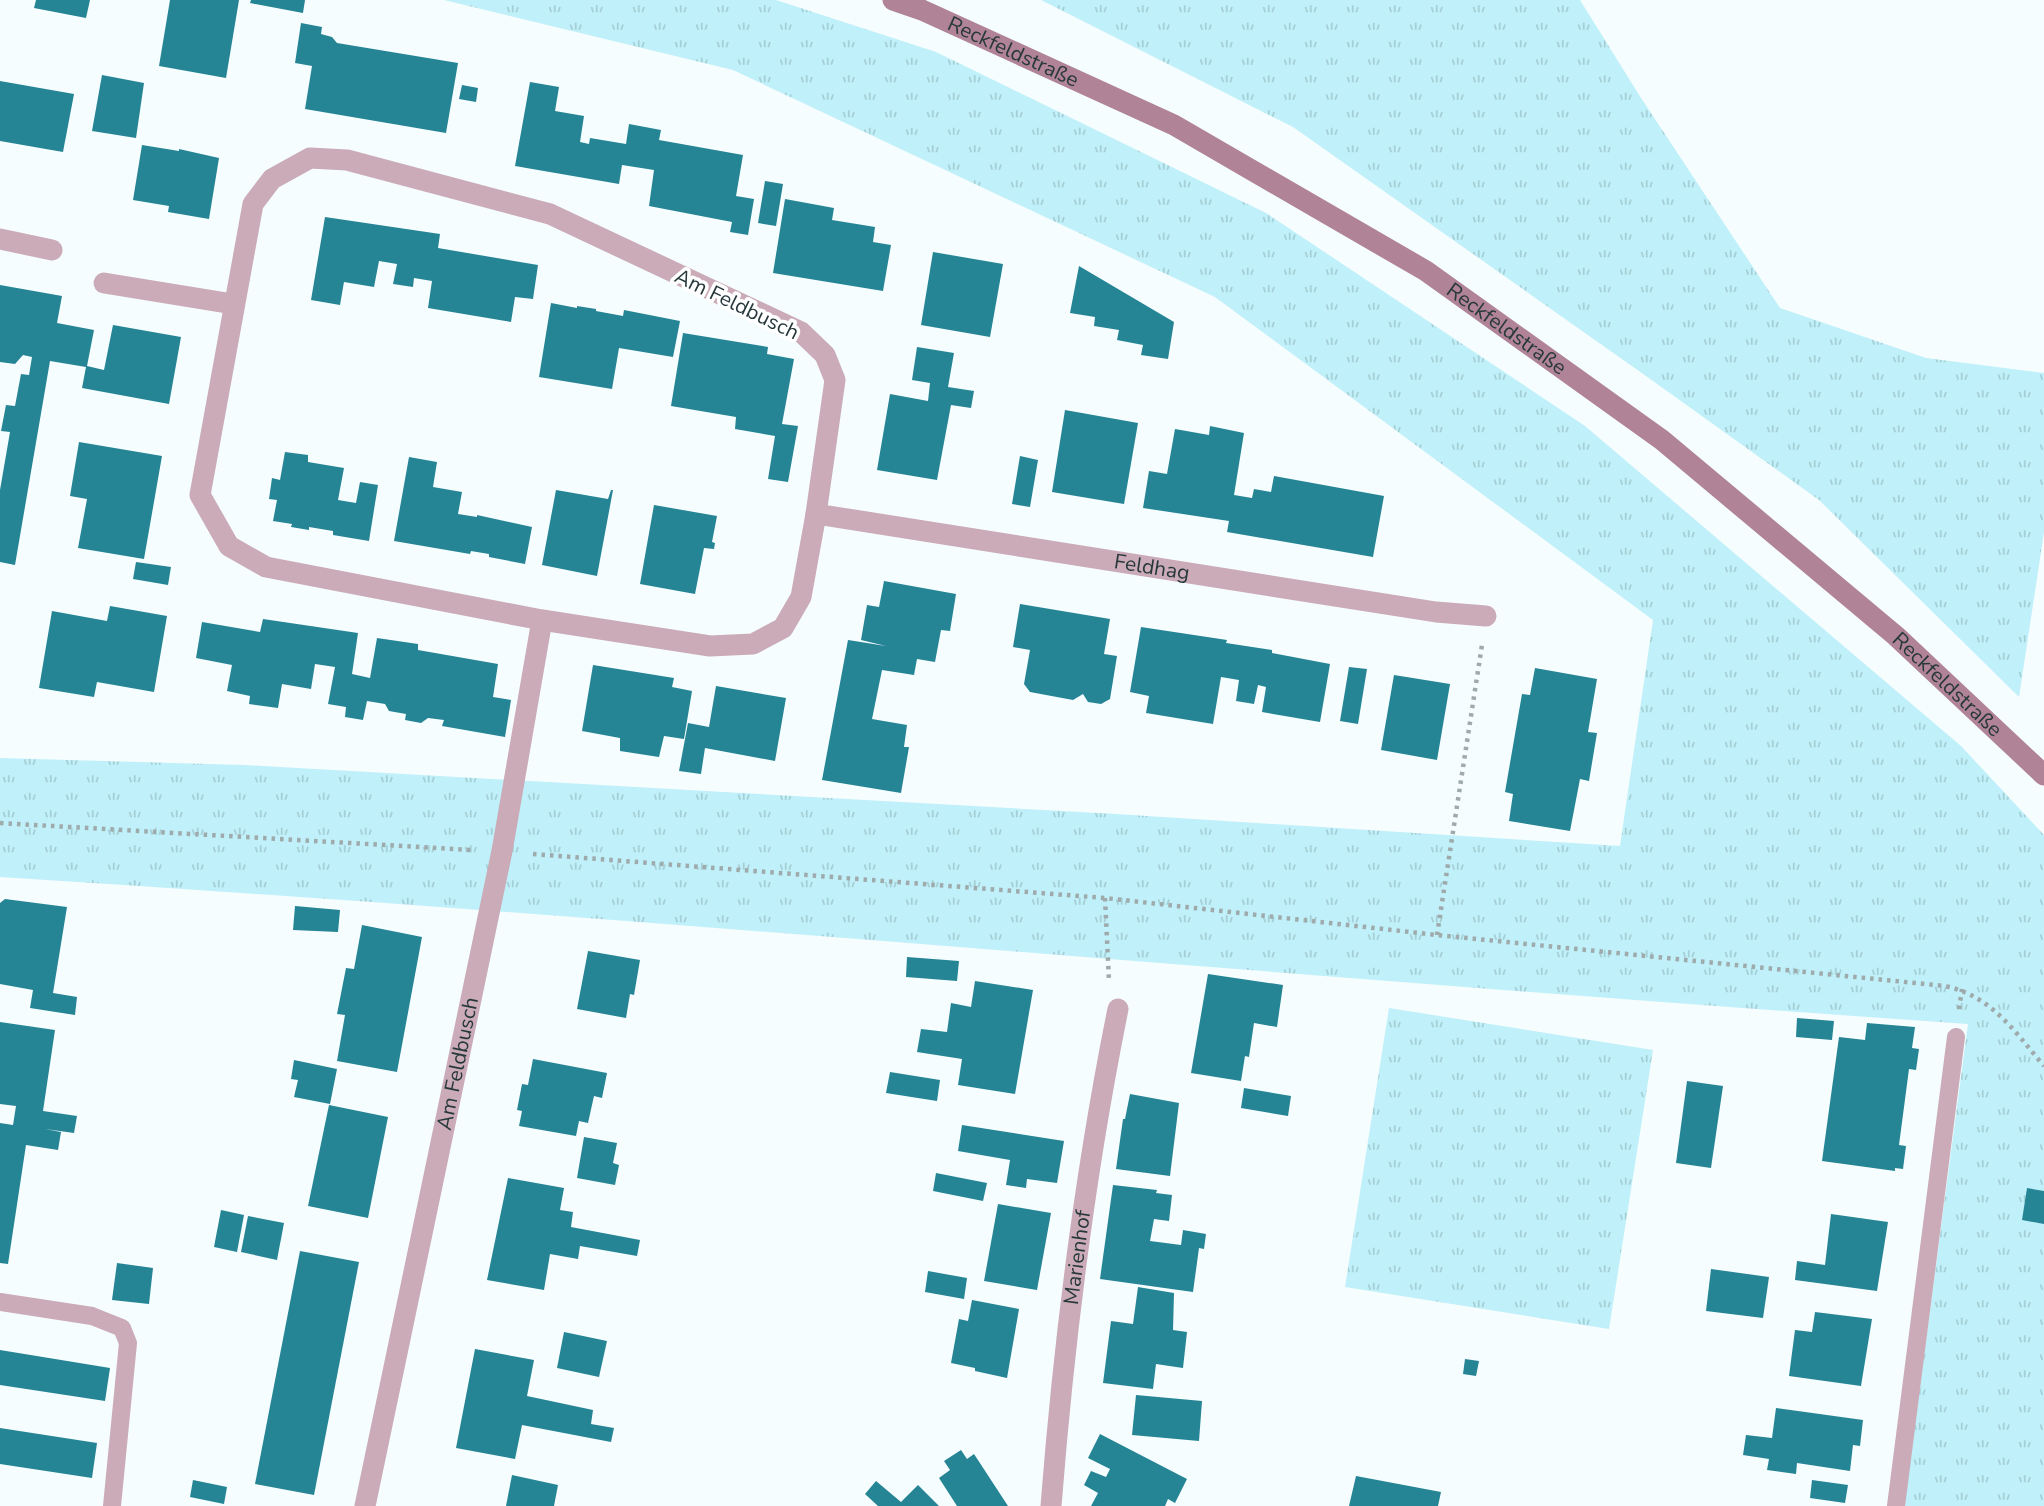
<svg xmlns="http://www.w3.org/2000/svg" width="2044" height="1506" viewBox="0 0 2044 1506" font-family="'Nunito Sans',sans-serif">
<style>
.grass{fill:url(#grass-tufts)}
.building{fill:#268595}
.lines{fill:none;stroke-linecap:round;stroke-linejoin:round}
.path{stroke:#9eaaac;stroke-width:4.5;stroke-dasharray:3.5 5;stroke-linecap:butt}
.lane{stroke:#caabb7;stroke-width:18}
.street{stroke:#caabb7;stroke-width:21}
.secondary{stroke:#b08496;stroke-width:21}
.labels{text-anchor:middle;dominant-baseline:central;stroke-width:7;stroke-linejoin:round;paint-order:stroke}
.street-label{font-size:21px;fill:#27383b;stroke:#fff}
</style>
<defs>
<pattern id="grass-tufts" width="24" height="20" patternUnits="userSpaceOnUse" patternTransform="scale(1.75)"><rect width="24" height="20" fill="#c0f0f9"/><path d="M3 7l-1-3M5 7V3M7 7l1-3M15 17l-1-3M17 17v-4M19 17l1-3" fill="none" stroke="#a5cfd6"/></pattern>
</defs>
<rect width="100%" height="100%" fill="#f5fdff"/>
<g class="grass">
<path d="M 444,0 L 776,0 L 936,52 L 1266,213 L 1585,426 L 1961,746 L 2044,835 L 2044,1506 L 1904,1506 L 1968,1024 C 1312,979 657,918 0,877 L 0,758 L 243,765 L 1116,814 L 1620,846 L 1653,620 L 1215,297 L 733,70 Z"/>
<path d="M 1041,0 L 1580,0 L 1641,98 L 1780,308 L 1926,358 L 2044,373 L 2044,532 L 2019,697 L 1819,500 L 1646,376 L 1293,127 Z"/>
<path d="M 1389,1008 L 1653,1050 L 1609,1329 L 1345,1287 Z"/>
</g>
<g class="building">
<path d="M 36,0 L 90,0 L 86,18 L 34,8 Z"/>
<path d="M 170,0 L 239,0 L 226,78 L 159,66 Z"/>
<path d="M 251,0 L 305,0 L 303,13 L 250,3 Z"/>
<path d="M 301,23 L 322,27 L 321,34 L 332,37 L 337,43 L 458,63 L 446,133 L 305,109 L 312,66 L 295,63 Z"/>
<path d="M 102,75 L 144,83 L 136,138 L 92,131 Z"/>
<path d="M 0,81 L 74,94 L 63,152 L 0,141 Z"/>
<path d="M 530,82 L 559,87 L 555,111 L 584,116 L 580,142 L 589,144 L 590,138 L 626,144 L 629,124 L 661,130 L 659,140 L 743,155 L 736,196 L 754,199 L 748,235 L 730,232 L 732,222 L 649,206 L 654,170 L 622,165 L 619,184 L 515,166 Z"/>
<path d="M 462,85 L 478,88 L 476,102 L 459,99 Z"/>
<path d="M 142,145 L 179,151 L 179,149 L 219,158 L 209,219 L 168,212 L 169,206 L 133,200 Z"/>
<path d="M 765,181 L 783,184 L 776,226 L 758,223 Z"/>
<path d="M 785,199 L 834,208 L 832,220 L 875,227 L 873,242 L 891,245 L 883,291 L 773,273 Z"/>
<path d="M 325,217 L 440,234 L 438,248 L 538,265 L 533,299 L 515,297 L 511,322 L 428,308 L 432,281 L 414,278 L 413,287 L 393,284 L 397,264 L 379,261 L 374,287 L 344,282 L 340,305 L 311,300 Z"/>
<path d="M 933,252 L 1003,264 L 990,337 L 921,325 Z"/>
<path d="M 1079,266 L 1174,322 L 1168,359 L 1141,355 L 1143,345 L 1117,340 L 1119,330 L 1094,326 L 1095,317 L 1070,313 Z"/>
<path d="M 0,285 L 62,296 L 57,323 L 94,330 L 87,366 L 104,370 L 113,325 L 181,337 L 169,404 L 82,388 L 86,367 L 50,361 L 15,565 L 0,562 L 0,490 L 10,432 L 1,431 L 6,405 L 15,406 L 21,374 L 29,375 L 32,357 L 23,355 L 15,364 L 0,362 Z"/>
<path d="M 551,303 L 577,308 L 577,306 L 596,309 L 596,311 L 623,316 L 624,310 L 680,321 L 673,357 L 619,348 L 612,389 L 539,377 Z"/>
<path d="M 683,333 L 768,347 L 767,354 L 794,359 L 782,424 L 798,426 L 788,482 L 768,479 L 775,436 L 735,429 L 736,417 L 671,406 Z"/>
<path d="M 917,347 L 954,353 L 948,387 L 974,391 L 971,408 L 951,405 L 937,480 L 877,470 L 890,394 L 928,401 L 930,383 L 912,380 Z"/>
<path d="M 1065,410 L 1138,423 L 1124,504 L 1052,492 Z"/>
<path d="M 1210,426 L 1244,433 L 1234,495 L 1252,498 L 1254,489 L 1271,492 L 1274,476 L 1384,496 L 1373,557 L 1227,532 L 1229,521 L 1143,508 L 1149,471 L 1167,474 L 1175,429 L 1209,435 Z"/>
<path d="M 79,442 L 162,456 L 144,559 L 78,548 L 87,499 L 70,496 Z"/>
<path d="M 285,452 L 308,455 L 308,462 L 344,468 L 338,500 L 356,503 L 360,482 L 378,485 L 369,541 L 333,535 L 333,531 L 309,527 L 309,530 L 291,527 L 292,524 L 273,521 L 277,500 L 269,499 L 272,478 L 280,480 Z"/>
<path d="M 1020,456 L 1038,460 L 1030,507 L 1012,504 Z"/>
<path d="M 409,457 L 437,462 L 433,487 L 462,492 L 458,514 L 477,517 L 477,515 L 532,527 L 525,564 L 489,557 L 489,554 L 471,551 L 470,554 L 394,541 Z"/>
<path d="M 556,490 L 608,499 L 611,490 L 613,490 L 597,576 L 542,565 Z"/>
<path d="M 654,505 L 717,516 L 712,542 L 715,543 L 714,549 L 704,548 L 695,594 L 640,584 Z"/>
<path d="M 136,562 L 171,567 L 168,585 L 133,579 Z"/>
<path d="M 884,581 L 956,594 L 950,631 L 941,630 L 935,662 L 917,659 L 914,675 L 882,670 L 872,719 L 907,725 L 904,747 L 909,747 L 901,793 L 822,780 L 848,640 L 886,646 L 861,640 L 867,605 L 879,607 Z"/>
<path d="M 1020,604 L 1110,619 L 1104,654 L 1117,656 L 1110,699 L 1101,704 L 1088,702 L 1083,694 L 1073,700 L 1030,692 L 1024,684 L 1030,650 L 1013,647 Z"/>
<path d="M 110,606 L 167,616 L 154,692 L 97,682 L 94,697 L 39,688 L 52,611 L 107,621 Z"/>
<path d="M 263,619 L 358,633 L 352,674 L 370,678 L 377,638 L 418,644 L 418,650 L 498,664 L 493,697 L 511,700 L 505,737 L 442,726 L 444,720 L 428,718 L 421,723 L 405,720 L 406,714 L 389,711 L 385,704 L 367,701 L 363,720 L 345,717 L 346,707 L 328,704 L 335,667 L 315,664 L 311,689 L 282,684 L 278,708 L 249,704 L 250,696 L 227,691 L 232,665 L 196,658 L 202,622 L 260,632 Z"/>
<path d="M 1141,627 L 1227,640 L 1226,643 L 1272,650 L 1272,653 L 1330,664 L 1320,722 L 1262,712 L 1266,687 L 1258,685 L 1254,704 L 1236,701 L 1239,680 L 1221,677 L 1213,724 L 1146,713 L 1149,696 L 1130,692 Z"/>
<path d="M 593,665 L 674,678 L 672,687 L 692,691 L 684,739 L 664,736 L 659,757 L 620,751 L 620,738 L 582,731 Z"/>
<path d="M 1349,667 L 1367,669 L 1358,724 L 1340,721 Z"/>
<path d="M 1535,668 L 1597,679 L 1588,732 L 1597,733 L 1589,781 L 1580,779 L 1570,831 L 1509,821 L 1513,794 L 1505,792 L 1522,694 L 1530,695 Z"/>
<path d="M 1394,675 L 1450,684 L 1437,760 L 1381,750 Z"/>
<path d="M 716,686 L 786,698 L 775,761 L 705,748 L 701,774 L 679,771 L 688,723 L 709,727 Z"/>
<path d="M 5,899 L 67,907 L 53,993 L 77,997 L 75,1015 L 30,1008 L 33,990 L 0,984 L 0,903 Z"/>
<path d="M 295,906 L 340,910 L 338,932 L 293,930 Z"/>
<path d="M 362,925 L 422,937 L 397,1072 L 337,1061 L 345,1015 L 337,1014 L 346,968 L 354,969 Z"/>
<path d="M 588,951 L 640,960 L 634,995 L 630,994 L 626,1018 L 577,1009 Z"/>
<path d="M 907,957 L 959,961 L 957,981 L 906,977 Z"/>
<path d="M 1208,974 L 1283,985 L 1277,1027 L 1254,1023 L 1249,1057 L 1245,1056 L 1241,1081 L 1191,1073 Z"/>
<path d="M 975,981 L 1033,990 L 1015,1094 L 958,1085 L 962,1059 L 917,1052 L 921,1029 L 947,1032 L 951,1003 L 971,1007 Z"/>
<path d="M 1797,1018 L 1834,1021 L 1832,1040 L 1796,1037 Z"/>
<path d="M 0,1022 L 55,1030 L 43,1111 L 77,1116 L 74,1133 L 45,1129 L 61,1132 L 58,1150 L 26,1145 L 8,1264 L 0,1263 L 0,1123 L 13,1125 L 16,1106 L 0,1104 Z"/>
<path d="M 1867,1023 L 1915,1027 L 1912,1048 L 1919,1049 L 1916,1070 L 1909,1069 L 1899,1145 L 1906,1146 L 1903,1169 L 1895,1168 L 1895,1171 L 1822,1161 L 1839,1037 L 1865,1040 Z"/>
<path d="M 533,1059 L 607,1073 L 602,1098 L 594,1096 L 588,1123 L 579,1121 L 576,1136 L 519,1126 L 522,1111 L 517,1110 L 522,1084 L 528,1085 Z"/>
<path d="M 294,1060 L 337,1069 L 330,1104 L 294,1097 L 298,1080 L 291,1079 Z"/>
<path d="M 890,1072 L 940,1080 L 937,1101 L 886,1093 Z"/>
<path d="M 1687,1081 L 1723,1086 L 1711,1168 L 1676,1163 Z"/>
<path d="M 1244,1088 L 1291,1096 L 1288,1116 L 1241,1108 Z"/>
<path d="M 1130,1094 L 1179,1103 L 1170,1176 L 1116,1169 L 1123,1119 L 1125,1119 Z"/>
<path d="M 329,1105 L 388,1117 L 368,1218 L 308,1206 Z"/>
<path d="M 962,1125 L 1064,1141 L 1057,1183 L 1027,1179 L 1026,1188 L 1006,1185 L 1010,1160 L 958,1151 Z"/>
<path d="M 584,1137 L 617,1143 L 613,1163 L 619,1165 L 615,1185 L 577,1178 Z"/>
<path d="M 936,1173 L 987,1183 L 983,1201 L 933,1191 Z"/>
<path d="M 508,1178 L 564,1188 L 560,1210 L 573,1212 L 571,1227 L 640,1240 L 637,1256 L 580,1246 L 578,1259 L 550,1254 L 544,1290 L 487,1280 Z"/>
<path d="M 1113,1185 L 1157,1190 L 1156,1193 L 1172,1195 L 1169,1221 L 1154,1219 L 1150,1241 L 1181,1245 L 1183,1230 L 1206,1234 L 1204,1249 L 1199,1248 L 1193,1292 L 1100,1279 Z"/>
<path d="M 2027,1188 L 2044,1191 L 2044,1224 L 2022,1220 Z"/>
<path d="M 998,1204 L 1051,1213 L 1037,1290 L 984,1281 Z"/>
<path d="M 221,1210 L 244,1215 L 237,1252 L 214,1247 Z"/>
<path d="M 1831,1214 L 1888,1222 L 1877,1291 L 1795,1280 L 1797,1261 L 1825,1265 Z"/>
<path d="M 248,1216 L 284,1223 L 277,1260 L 241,1252 Z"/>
<path d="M 300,1251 L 359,1262 L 314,1495 L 255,1484 Z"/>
<path d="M 117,1263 L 153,1268 L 149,1304 L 112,1300 Z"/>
<path d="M 1711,1269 L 1769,1277 L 1763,1318 L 1706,1311 Z"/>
<path d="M 928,1271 L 967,1278 L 964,1299 L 925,1292 Z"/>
<path d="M 1138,1287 L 1174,1293 L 1173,1330 L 1187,1332 L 1183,1368 L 1156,1364 L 1153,1389 L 1103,1383 L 1111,1321 L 1133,1324 Z"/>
<path d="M 972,1300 L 1019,1309 L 1007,1378 L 975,1371 L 975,1368 L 951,1363 L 959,1319 L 968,1321 Z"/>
<path d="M 1815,1312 L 1872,1319 L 1861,1386 L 1789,1376 L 1795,1330 L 1812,1332 Z"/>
<path d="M 564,1332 L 607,1341 L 599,1377 L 557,1368 Z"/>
<path d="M 475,1349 L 534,1360 L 527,1396 L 593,1410 L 591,1424 L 614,1428 L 611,1442 L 522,1425 L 515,1459 L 456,1448 Z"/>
<path d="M 0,1350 L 110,1368 L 105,1401 L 0,1385 Z"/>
<path d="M 1465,1359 L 1479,1361 L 1476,1376 L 1463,1374 Z"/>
<path d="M 1136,1395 L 1202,1401 L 1199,1441 L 1132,1435 Z"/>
<path d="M 1776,1408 L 1863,1420 L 1860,1446 L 1853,1445 L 1850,1471 L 1797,1463 L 1796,1474 L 1767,1470 L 1769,1459 L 1743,1455 L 1746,1435 L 1772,1438 Z"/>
<path d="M 0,1428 L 97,1443 L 92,1478 L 0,1464 Z"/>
<path d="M 1100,1434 L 1187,1479 L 1175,1503 L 1168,1499 L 1165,1506 L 1091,1506 L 1098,1493 L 1084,1485 L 1091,1471 L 1106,1477 L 1110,1469 L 1088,1458 Z"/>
<path d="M 961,1450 L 967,1459 L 974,1454 L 1008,1506 L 957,1506 L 939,1478 L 950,1470 L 944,1461 Z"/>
<path d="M 512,1475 L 558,1485 L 554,1506 L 506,1506 Z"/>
<path d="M 1356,1476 L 1441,1492 L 1438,1506 L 1349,1506 Z"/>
<path d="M 193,1480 L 227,1487 L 224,1504 L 190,1497 Z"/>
<path d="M 1812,1480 L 1848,1485 L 1845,1503 L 1810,1498 Z"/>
<path d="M 876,1481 L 901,1502 L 918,1485 L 939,1506 L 878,1506 L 865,1494 Z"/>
</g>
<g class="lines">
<g class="path">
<path d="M 0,823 L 472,850"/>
<path d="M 533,854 L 1105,898 L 1437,935 L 1945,986 C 1992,996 2014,1031 2044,1066"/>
<path d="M 1105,898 L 1109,981"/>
<path d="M 1437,935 L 1482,645"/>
<path d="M 1959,1009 L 1962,989"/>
</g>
<g class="lane">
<path d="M 0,1302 L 92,1316 L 122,1328 L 128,1343 L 112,1506"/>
<path d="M 1896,1506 L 1956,1037"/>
</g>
<g class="street">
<path d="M 310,158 L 347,160 L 550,214 L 801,332 L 825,355 L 835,380 L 816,514 L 801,597 L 783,628 L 753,644 L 710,646 L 542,620 L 266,567 L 229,546 L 200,495 L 253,204 L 272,179 Z"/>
<path d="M 0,239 L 52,250"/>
<path d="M 104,283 L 233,304"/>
<path id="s1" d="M 816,514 L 1436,612 L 1486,616"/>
<path id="s2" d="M 365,1506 L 502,851 L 542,620"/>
<path id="s3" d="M 1051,1506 C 1064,1340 1085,1172 1118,1009"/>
</g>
<path class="secondary" id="s4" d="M 893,0 L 922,10 L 1174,125 L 1426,271 L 1662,440 L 1896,636 L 2044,775"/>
</g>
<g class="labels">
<g class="street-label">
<text stroke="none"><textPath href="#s4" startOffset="131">Reckfeldstraße</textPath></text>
<text transform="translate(737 304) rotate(26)">Am Feldbusch</text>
<text stroke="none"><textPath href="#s4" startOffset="698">Reckfeldstraße</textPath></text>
<text stroke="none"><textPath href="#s1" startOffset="340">Feldhag</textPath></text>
<text stroke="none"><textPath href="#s4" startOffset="1265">Reckfeldstraße</textPath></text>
<text stroke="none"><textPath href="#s2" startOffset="452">Am Feldbusch</textPath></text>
<text stroke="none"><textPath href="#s3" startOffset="250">Marienhof</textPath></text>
</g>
</g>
</svg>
